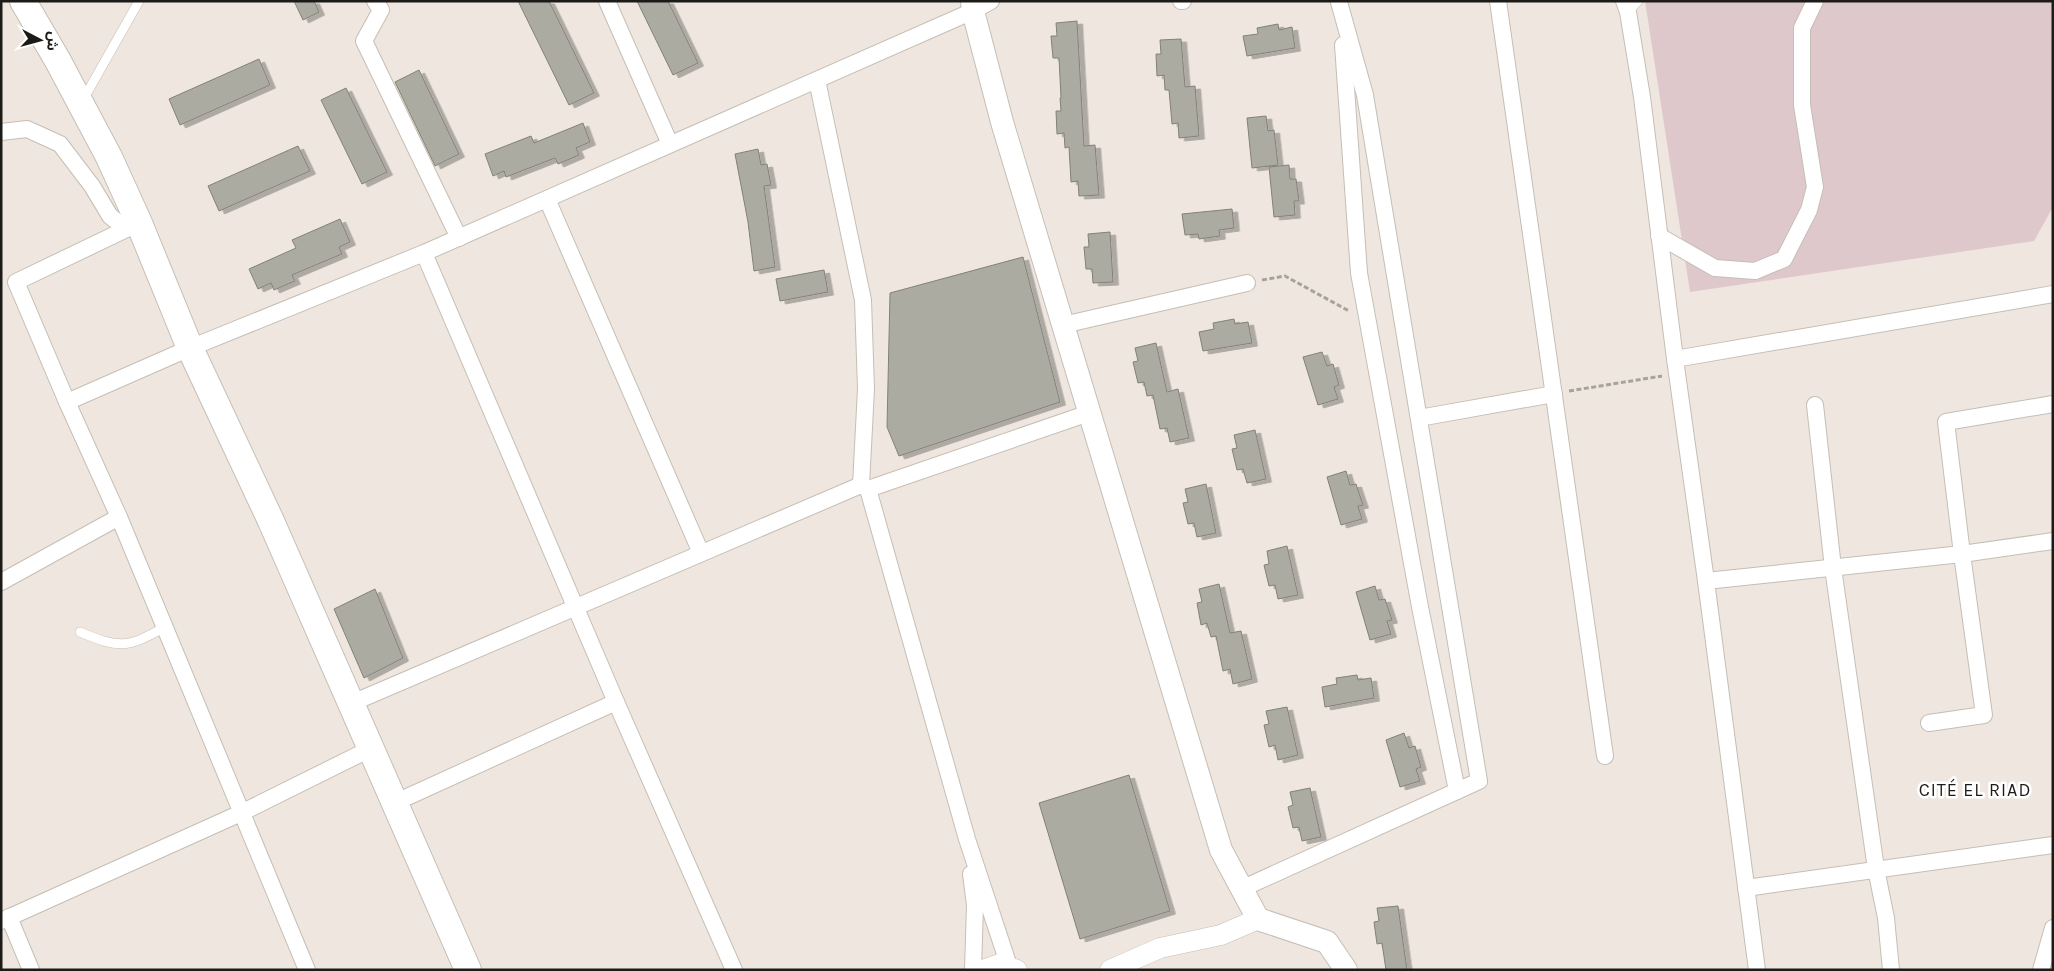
<svg xmlns="http://www.w3.org/2000/svg" width="2054" height="971" viewBox="0 0 2054 971" font-family="Karla,'Noto Sans Arabic',sans-serif">
<style>
.green{fill:#dfc8cc}
.building{fill:#acaba1;stroke:#828178;filter:url(#shadow)}
.lines{fill:none;stroke-linecap:round;stroke-linejoin:round}
.service-casing{stroke:#c5beb5;stroke-width:10}
.minor-casing{stroke:#c5beb5;stroke-width:18}
.tertiary-casing{stroke:#c5beb5;stroke-width:21}
.secondary-casing{stroke:#c5beb5;stroke-width:24}
.primary-casing{stroke:#c5beb5;stroke-width:28}
.path{stroke:#a8a29c;stroke-width:3;stroke-dasharray:5 2.5;stroke-linecap:butt}
.service{stroke:#fff;stroke-width:9}
.minor{stroke:#fff;stroke-width:16}
.tertiary{stroke:#fff;stroke-width:20}
.secondary{stroke:#fff;stroke-width:22}
.primary{stroke:#fff;stroke-width:26}
.labels{text-anchor:middle;dominant-baseline:central;stroke-width:5;stroke-linejoin:round;paint-order:stroke}
.neighbourhood-label{font-size:18px;letter-spacing:1px;fill:#1d1b18;stroke:#fff}
</style>
<defs>
<filter id="shadow"><feDropShadow dx="5.5" dy="3" stdDeviation="0" flood-color="#0004"/></filter>
</defs>
<rect width="100%" height="100%" fill="#efe7df"/>
<path class="green" d="M 1645,1 L 2053,1 L 2053,207 L 2034,241 L 1690,292 Z"/>
<g class="building">
<path d="M 294,1 L 314,1 L 319,12 L 303,20 Z"/>
<path d="M 518,1 L 549,1 L 594,93 L 569,105 Z"/>
<path d="M 637,1 L 668,1 L 698,63 L 673,75 Z"/>
<path d="M 1077,21 L 1084,146 L 1095,145 L 1099,195 L 1079,196 L 1078,181 L 1071,182 L 1069,147 L 1065,148 L 1064,133 L 1057,134 L 1056,111 L 1061,111 L 1060,98 L 1061,98 L 1059,58 L 1053,58 L 1051,36 L 1057,36 L 1056,23 Z"/>
<path d="M 1278,24 L 1279,30 L 1292,27 L 1295,48 L 1247,56 L 1243,36 L 1258,34 L 1257,28 Z"/>
<path d="M 1181,39 L 1185,87 L 1195,86 L 1199,136 L 1179,138 L 1178,123 L 1172,124 L 1169,90 L 1165,90 L 1164,75 L 1157,76 L 1156,54 L 1161,54 L 1160,40 Z"/>
<path d="M 259,59 L 270,85 L 180,125 L 169,99 Z"/>
<path d="M 419,70 L 459,154 L 435,166 L 395,82 Z"/>
<path d="M 346,88 L 387,172 L 362,184 L 321,100 Z"/>
<path d="M 1266,116 L 1268,131 L 1274,130 L 1278,165 L 1252,168 L 1247,118 Z"/>
<path d="M 583,123 L 590,142 L 576,148 L 579,155 L 558,164 L 555,158 L 506,177 L 504,171 L 493,176 L 485,154 L 531,136 L 534,143 Z"/>
<path d="M 298,146 L 310,171 L 219,211 L 208,186 Z"/>
<path d="M 758,149 L 761,165 L 767,164 L 771,185 L 764,186 L 775,267 L 754,271 L 748,222 L 735,154 Z"/>
<path d="M 1289,165 L 1290,179 L 1296,179 L 1299,201 L 1294,201 L 1295,215 L 1274,217 L 1269,167 Z"/>
<path d="M 1232,209 L 1234,228 L 1219,230 L 1220,236 L 1199,239 L 1198,234 L 1185,235 L 1182,214 Z"/>
<path d="M 340,219 L 350,242 L 339,247 L 342,254 L 292,275 L 295,281 L 274,290 L 271,283 L 258,289 L 249,269 L 296,248 L 292,240 Z"/>
<path d="M 1110,232 L 1113,282 L 1093,283 L 1092,269 L 1086,269 L 1084,247 L 1089,247 L 1088,234 Z"/>
<path d="M 1023,257 L 1060,402 L 899,456 L 887,427 L 890,293 Z"/>
<path d="M 824,270 L 828,292 L 780,301 L 776,279 Z"/>
<path d="M 1234,319 L 1235,324 L 1248,322 L 1252,343 L 1203,351 L 1199,332 L 1214,329 L 1213,323 Z"/>
<path d="M 1156,343 L 1167,392 L 1178,389 L 1189,438 L 1170,442 L 1167,428 L 1160,429 L 1153,395 L 1147,396 L 1144,382 L 1138,383 L 1133,362 L 1138,361 L 1135,348 Z"/>
<path d="M 1322,352 L 1327,366 L 1333,364 L 1339,385 L 1334,387 L 1338,399 L 1318,405 L 1303,357 Z"/>
<path d="M 1255,430 L 1266,479 L 1247,483 L 1243,469 L 1237,470 L 1232,449 L 1237,448 L 1234,435 Z"/>
<path d="M 1346,471 L 1350,485 L 1356,484 L 1363,505 L 1358,506 L 1362,519 L 1341,525 L 1327,477 Z"/>
<path d="M 1206,484 L 1216,533 L 1197,537 L 1194,523 L 1188,524 L 1183,503 L 1188,502 L 1185,489 Z"/>
<path d="M 1287,546 L 1298,595 L 1278,599 L 1275,585 L 1269,586 L 1264,565 L 1269,564 L 1267,551 Z"/>
<path d="M 1219,584 L 1230,633 L 1241,631 L 1252,679 L 1233,684 L 1230,669 L 1223,671 L 1216,636 L 1211,637 L 1207,623 L 1201,625 L 1197,603 L 1202,602 L 1199,589 Z"/>
<path d="M 1375,586 L 1379,600 L 1385,599 L 1392,620 L 1387,621 L 1391,634 L 1370,640 L 1356,592 Z"/>
<path d="M 375,589 L 403,658 L 364,678 L 334,609 Z"/>
<path d="M 1357,675 L 1358,680 L 1371,678 L 1374,698 L 1325,707 L 1322,687 L 1337,684 L 1336,678 Z"/>
<path d="M 1287,707 L 1298,755 L 1278,760 L 1275,745 L 1269,747 L 1264,725 L 1269,724 L 1266,711 Z"/>
<path d="M 1404,733 L 1409,748 L 1415,746 L 1421,767 L 1416,769 L 1420,781 L 1400,787 L 1386,740 Z"/>
<path d="M 1129,775 L 1170,911 L 1080,939 L 1039,803 Z"/>
<path d="M 1310,788 L 1321,837 L 1302,841 L 1299,827 L 1293,828 L 1288,807 L 1293,805 L 1290,792 Z"/>
<path d="M 1398,906 L 1407,970 L 1386,970 L 1382,943 L 1377,944 L 1374,922 L 1379,921 L 1377,908 Z"/>
</g>
<g class="lines">
<g class="service-casing">
<g id="service">
<path d="M 1628,12 L 1638,1"/>
<path d="M 83,100 L 139,1"/>
<path d="M 80,632 C 120,649 127,648 165,627"/>
</g>
</g>
<g class="minor-casing">
<g id="minor">
<path d="M 375,1 L 381,10 L 364,41 L 459,238"/>
<path d="M 607,1 L 670,144"/>
<path d="M 1181,1 L 1183,1"/>
<path d="M 1498,1 L 1605,756"/>
<path d="M 1624,1 L 1628,12 L 1642,97 L 1675,359"/>
<path d="M 1343,45 L 1359,273 L 1420,607 L 1457,791"/>
<path d="M 817,80 L 863,300 L 866,389 L 861,485"/>
<path d="M 1,132 L 27,129 L 60,144 L 92,186 L 110,216 L 126,229"/>
<path d="M 547,199 L 701,553"/>
<path d="M 139,223 L 16,282 L 67,402 L 119,517 L 307,970"/>
<path d="M 1659,236 L 1715,268 L 1755,271 L 1784,259 L 1809,210 L 1815,187 L 1802,105 L 1802,28 L 1815,1"/>
<path d="M 424,253 L 616,702 L 734,970"/>
<path d="M 1063,325 L 1247,283"/>
<path d="M 67,402 L 190,348 L 424,253 L 973,11 L 991,1"/>
<path d="M 2053,404 L 1946,422 L 1962,554 L 2053,541"/>
<path d="M 1815,405 L 1833,568 L 1876,869 L 1886,918 L 1891,970"/>
<path d="M 1419,418 L 1554,394"/>
<path d="M 868,489 L 967,839 L 1009,966"/>
<path d="M 1706,581 L 1757,970"/>
<path d="M 1,582 L 119,517"/>
<path d="M 352,703 L 861,485 L 868,489 L 1089,413"/>
<path d="M 1929,723 L 1984,715 L 1962,554 L 1706,581 L 1675,359 L 2053,294"/>
<path d="M 394,803 L 616,702"/>
<path d="M 971,874 L 975,905 L 973,970"/>
<path d="M 1746,888 L 2053,845"/>
<path d="M 1241,889 L 1479,781 L 1365,95 L 1339,2"/>
<path d="M 9,917 L 31,970"/>
<path d="M 1,921 L 241,813 L 372,748"/>
<path d="M 2041,970 L 2053,928"/>
</g>
</g>
<g class="tertiary-casing">
<g id="tertiary">
<path d="M 983,970 L 1000,964 L 1017,970"/>
<path d="M 1110,970 L 1160,948 L 1221,935 L 1258,919"/>
</g>
</g>
<g class="secondary-casing">
<path id="secondary" d="M 972,1 L 973,11 L 1002,122 L 1221,850 L 1258,919 L 1327,942 L 1346,970"/>
</g>
<g class="primary-casing">
<path id="primary" d="M 23,1 L 58,61 L 109,157 L 139,223 L 190,348 L 271,521 L 468,970"/>
</g>
<g class="path">
<path d="M 1262,280 L 1285,276 L 1349,311"/>
<path d="M 1569,391 L 1662,376"/>
</g>
<use href="#service" class="service"/>
<use href="#minor" class="minor"/>
<use href="#tertiary" class="tertiary"/>
<use href="#secondary" class="secondary"/>
<use href="#primary" class="primary"/>
</g>
<g class="labels">
<g class="neighbourhood-label">
<text x="1975" y="790">CITÉ EL RIAD</text>
</g>
</g>
<rect width="2054" height="971" fill="none" stroke="#1d1b18" stroke-width="5"/>
<g transform="translate(40 40) rotate(96)" stroke="#ffffff" stroke-width="4" paint-order="stroke">
<path d="M0-4L9 19L0 12L-9 19Z" fill="#1d1b18"/>
<text y="-8" font-size="14" font-weight="bold" text-anchor="middle" fill="#1d1b18">ش</text>
</g>
</svg>
